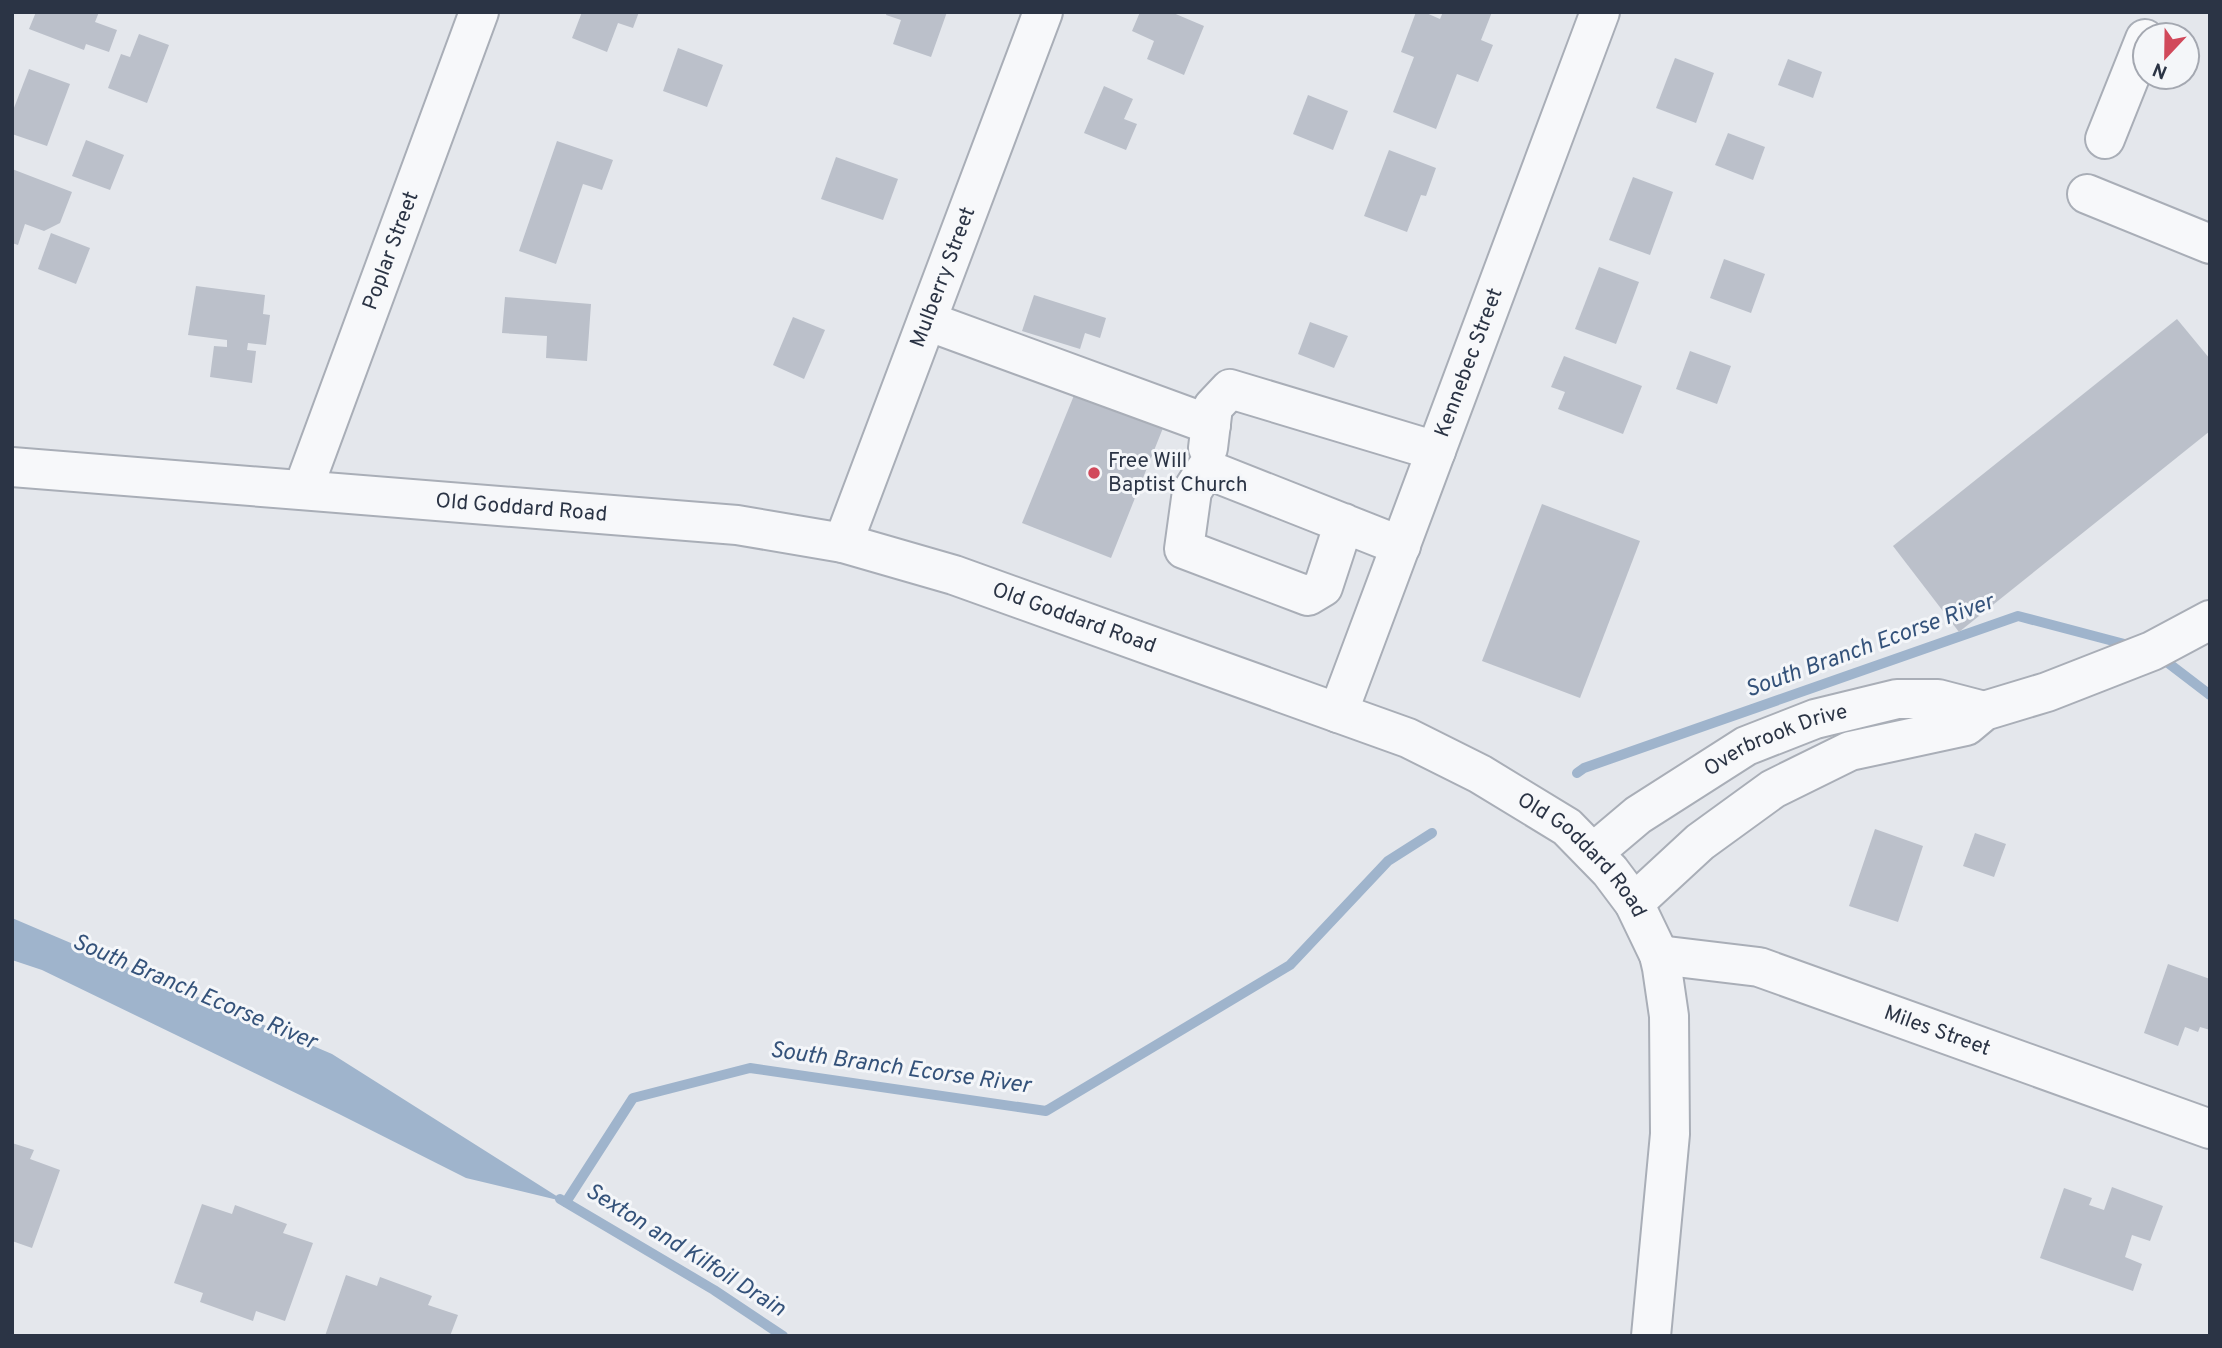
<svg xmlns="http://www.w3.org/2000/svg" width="2222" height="1348" viewBox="0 0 2222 1348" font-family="Overpass,sans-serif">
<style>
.water{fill:#9fb4cc}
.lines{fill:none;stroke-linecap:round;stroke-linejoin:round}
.stream{stroke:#9fb4cc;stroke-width:10}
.building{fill:#bbc0ca}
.minor-casing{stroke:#a9aeb7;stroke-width:42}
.minor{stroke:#f7f8fa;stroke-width:38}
.poi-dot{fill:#d1495b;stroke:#f4f6f9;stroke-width:2.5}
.labels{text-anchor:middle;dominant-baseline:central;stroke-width:6;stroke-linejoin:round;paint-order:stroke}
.street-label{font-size:21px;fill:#2b3445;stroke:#f4f6f9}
.poi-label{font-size:21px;fill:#2b3445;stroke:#f4f6f9;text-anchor:start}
.water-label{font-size:23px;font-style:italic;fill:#34527a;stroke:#f4f6f9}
</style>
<rect width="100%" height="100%" fill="#e4e7ec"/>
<path class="water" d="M 12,918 L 332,1054 L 566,1202 L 466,1178 L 339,1114 L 42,970 L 12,960 Z"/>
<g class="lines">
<g class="stream">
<path d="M 2159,656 L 2210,695"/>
<path d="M 1577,773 L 1584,768 L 2018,616 L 2132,646"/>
<path d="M 560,1199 L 714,1290 L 783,1336"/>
<path d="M 566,1202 L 633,1098 L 750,1068 L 1046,1111 L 1290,965 L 1388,861 L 1432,833"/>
</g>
</g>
<g class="building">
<path d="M 36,12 L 99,12 L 95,22 L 117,30 L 109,52 L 86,44 L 84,50 L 29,29 Z"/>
<path d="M 582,12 L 639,12 L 633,28 L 618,23 L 607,52 L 572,38 Z"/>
<path d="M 887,12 L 947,12 L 931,57 L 893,44 L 901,20 L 886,15 Z"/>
<path d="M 1140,12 L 1171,12 L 1204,26 L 1184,75 L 1147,59 L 1154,41 L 1132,31 Z"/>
<path d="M 1416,12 L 1424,12 L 1440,19 L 1443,12 L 1492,12 L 1481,40 L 1493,45 L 1478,82 L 1457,74 L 1436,129 L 1393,112 L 1414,57 L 1401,52 Z"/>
<path d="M 139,34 L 169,45 L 147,103 L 108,88 L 121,54 L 130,57 Z"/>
<path d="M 678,48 L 723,65 L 707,107 L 663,91 Z"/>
<path d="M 1675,58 L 1714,73 L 1696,123 L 1656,108 Z"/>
<path d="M 1788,59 L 1822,72 L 1813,98 L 1778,85 Z"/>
<path d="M 29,69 L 70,84 L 47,146 L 12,134 L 12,113 Z"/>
<path d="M 1104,86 L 1133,99 L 1124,119 L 1137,124 L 1126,150 L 1084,133 Z"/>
<path d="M 1308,95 L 1348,111 L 1333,150 L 1293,134 Z"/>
<path d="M 1728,133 L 1765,147 L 1753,180 L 1715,165 Z"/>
<path d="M 86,140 L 124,155 L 110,190 L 72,176 Z"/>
<path d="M 557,141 L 613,160 L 602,190 L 583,184 L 556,264 L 519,251 Z"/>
<path d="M 1389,150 L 1436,168 L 1426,196 L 1421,195 L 1407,232 L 1364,216 Z"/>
<path d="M 836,157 L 898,179 L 883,220 L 821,199 Z"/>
<path d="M 12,169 L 72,192 L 60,223 L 44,231 L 25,224 L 18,245 L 12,243 Z"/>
<path d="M 1633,177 L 1673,192 L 1650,255 L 1609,240 Z"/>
<path d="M 51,233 L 90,248 L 76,284 L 38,269 Z"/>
<path d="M 1724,259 L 1765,274 L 1751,313 L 1710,298 Z"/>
<path d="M 1599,267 L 1639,282 L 1616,344 L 1575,329 Z"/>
<path d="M 196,286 L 265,295 L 263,314 L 270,315 L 266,345 L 248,343 L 247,350 L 256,351 L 252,383 L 210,377 L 214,346 L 227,347 L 227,340 L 188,335 Z"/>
<path d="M 1034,295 L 1106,318 L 1100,338 L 1085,333 L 1080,349 L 1022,331 Z"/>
<path d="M 505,297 L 591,304 L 587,361 L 546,358 L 547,336 L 502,333 Z"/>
<path d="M 793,317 L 825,330 L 804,379 L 773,365 Z"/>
<path d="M 2177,319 L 2210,359 L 2210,431 L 1959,632 L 1893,546 Z"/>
<path d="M 1310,322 L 1348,336 L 1334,368 L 1298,354 Z"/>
<path d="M 1690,351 L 1731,366 L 1717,404 L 1676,389 Z"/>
<path d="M 1564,356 L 1642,386 L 1623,434 L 1558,409 L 1565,392 L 1551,387 Z"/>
<path d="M 1077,388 L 1165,423 L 1111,558 L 1022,523 Z"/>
<path d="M 1542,504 L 1640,541 L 1580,698 L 1482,661 Z"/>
<path d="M 1875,829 L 1923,846 L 1898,922 L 1849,906 Z"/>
<path d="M 1975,833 L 2006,844 L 1994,877 L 1963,866 Z"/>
<path d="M 2168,964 L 2210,979 L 2210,1030 L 2200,1027 L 2198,1032 L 2185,1027 L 2178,1046 L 2144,1033 Z"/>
<path d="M 12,1143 L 34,1150 L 30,1159 L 60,1170 L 32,1248 L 12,1241 Z"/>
<path d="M 2112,1187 L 2163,1206 L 2150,1241 L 2132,1235 L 2125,1257 L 2142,1264 L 2133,1291 L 2040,1258 L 2064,1188 L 2092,1198 L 2089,1205 L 2104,1210 Z"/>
<path d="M 202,1204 L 232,1214 L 235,1205 L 287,1224 L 283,1233 L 313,1243 L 285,1321 L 256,1311 L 253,1321 L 200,1302 L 203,1293 L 174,1283 Z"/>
<path d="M 346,1275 L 377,1286 L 380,1277 L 432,1296 L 428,1305 L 458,1315 L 450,1336 L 325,1336 Z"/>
</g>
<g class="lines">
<g class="minor-casing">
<g id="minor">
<path d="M 2105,139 L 2145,39"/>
<path d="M 2087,194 L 2210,244"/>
<path d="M 927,321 L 1211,425"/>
<path d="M 1208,448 L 1213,407 L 1230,389 L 1436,451"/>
<path id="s1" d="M 12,467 L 737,525 L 843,543 L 954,575 L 1408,738 L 1480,774 L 1567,827 L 1610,871 L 1634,903 L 1659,955 L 1662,968 L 1669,1016 L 1670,1134 L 1651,1336"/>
<path id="s2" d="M 303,489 L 479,12"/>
<path d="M 1344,523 L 1323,587 L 1308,596 L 1184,549 L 1192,491 L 1206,469 L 1401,546"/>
<path id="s3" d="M 843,543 L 1043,12"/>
<path id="s4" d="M 1338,713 L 1600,12"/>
<path id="s5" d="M 1593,853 L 1638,815 L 1746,746 L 1815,719 L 1897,699 L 1938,699 L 1984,711"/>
<path d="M 1634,903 L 1700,842 L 1773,789 L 1850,751 L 1966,726 L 1984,711 L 2047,692 L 2152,651 L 2210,620"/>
<path id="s6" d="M 1659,955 L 1759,967 L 2210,1129"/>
</g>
</g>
<use href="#minor" class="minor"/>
</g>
<circle class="poi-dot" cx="1094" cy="473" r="7"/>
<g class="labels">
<g class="street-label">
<text stroke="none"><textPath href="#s2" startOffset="254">Poplar Street</textPath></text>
<text stroke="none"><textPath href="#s3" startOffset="284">Mulberry Street</textPath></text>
<text stroke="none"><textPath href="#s4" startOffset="374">Kennebec Street</textPath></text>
<text stroke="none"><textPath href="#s1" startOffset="511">Old Goddard Road</textPath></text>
<text stroke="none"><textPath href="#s1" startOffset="1078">Old Goddard Road</textPath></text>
<text stroke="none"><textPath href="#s5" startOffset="217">Overbrook Drive</textPath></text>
<text stroke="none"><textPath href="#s1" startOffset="1645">Old Goddard Road</textPath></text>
<text stroke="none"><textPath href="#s6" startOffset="290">Miles Street</textPath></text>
</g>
<g class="poi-label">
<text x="1108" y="461">Free Will<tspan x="1108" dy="24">Baptist Church</tspan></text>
</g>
<g class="water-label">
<text transform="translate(1870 647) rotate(-20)">South Branch Ecorse River</text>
<text transform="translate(194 993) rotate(23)">South Branch Ecorse River</text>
<text transform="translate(900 1069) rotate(8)">South Branch Ecorse River</text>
<text transform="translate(685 1251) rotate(32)">Sexton and Kilfoil Drain</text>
</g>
</g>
<rect width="2222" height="1348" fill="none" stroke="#2b3445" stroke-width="28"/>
<g transform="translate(2166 56) rotate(202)"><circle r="33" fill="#f4f6f9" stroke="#a4a8b1" stroke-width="2"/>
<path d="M0-5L12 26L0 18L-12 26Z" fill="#d1495b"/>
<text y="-10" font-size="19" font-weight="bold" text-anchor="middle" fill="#2b3445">N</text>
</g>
</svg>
